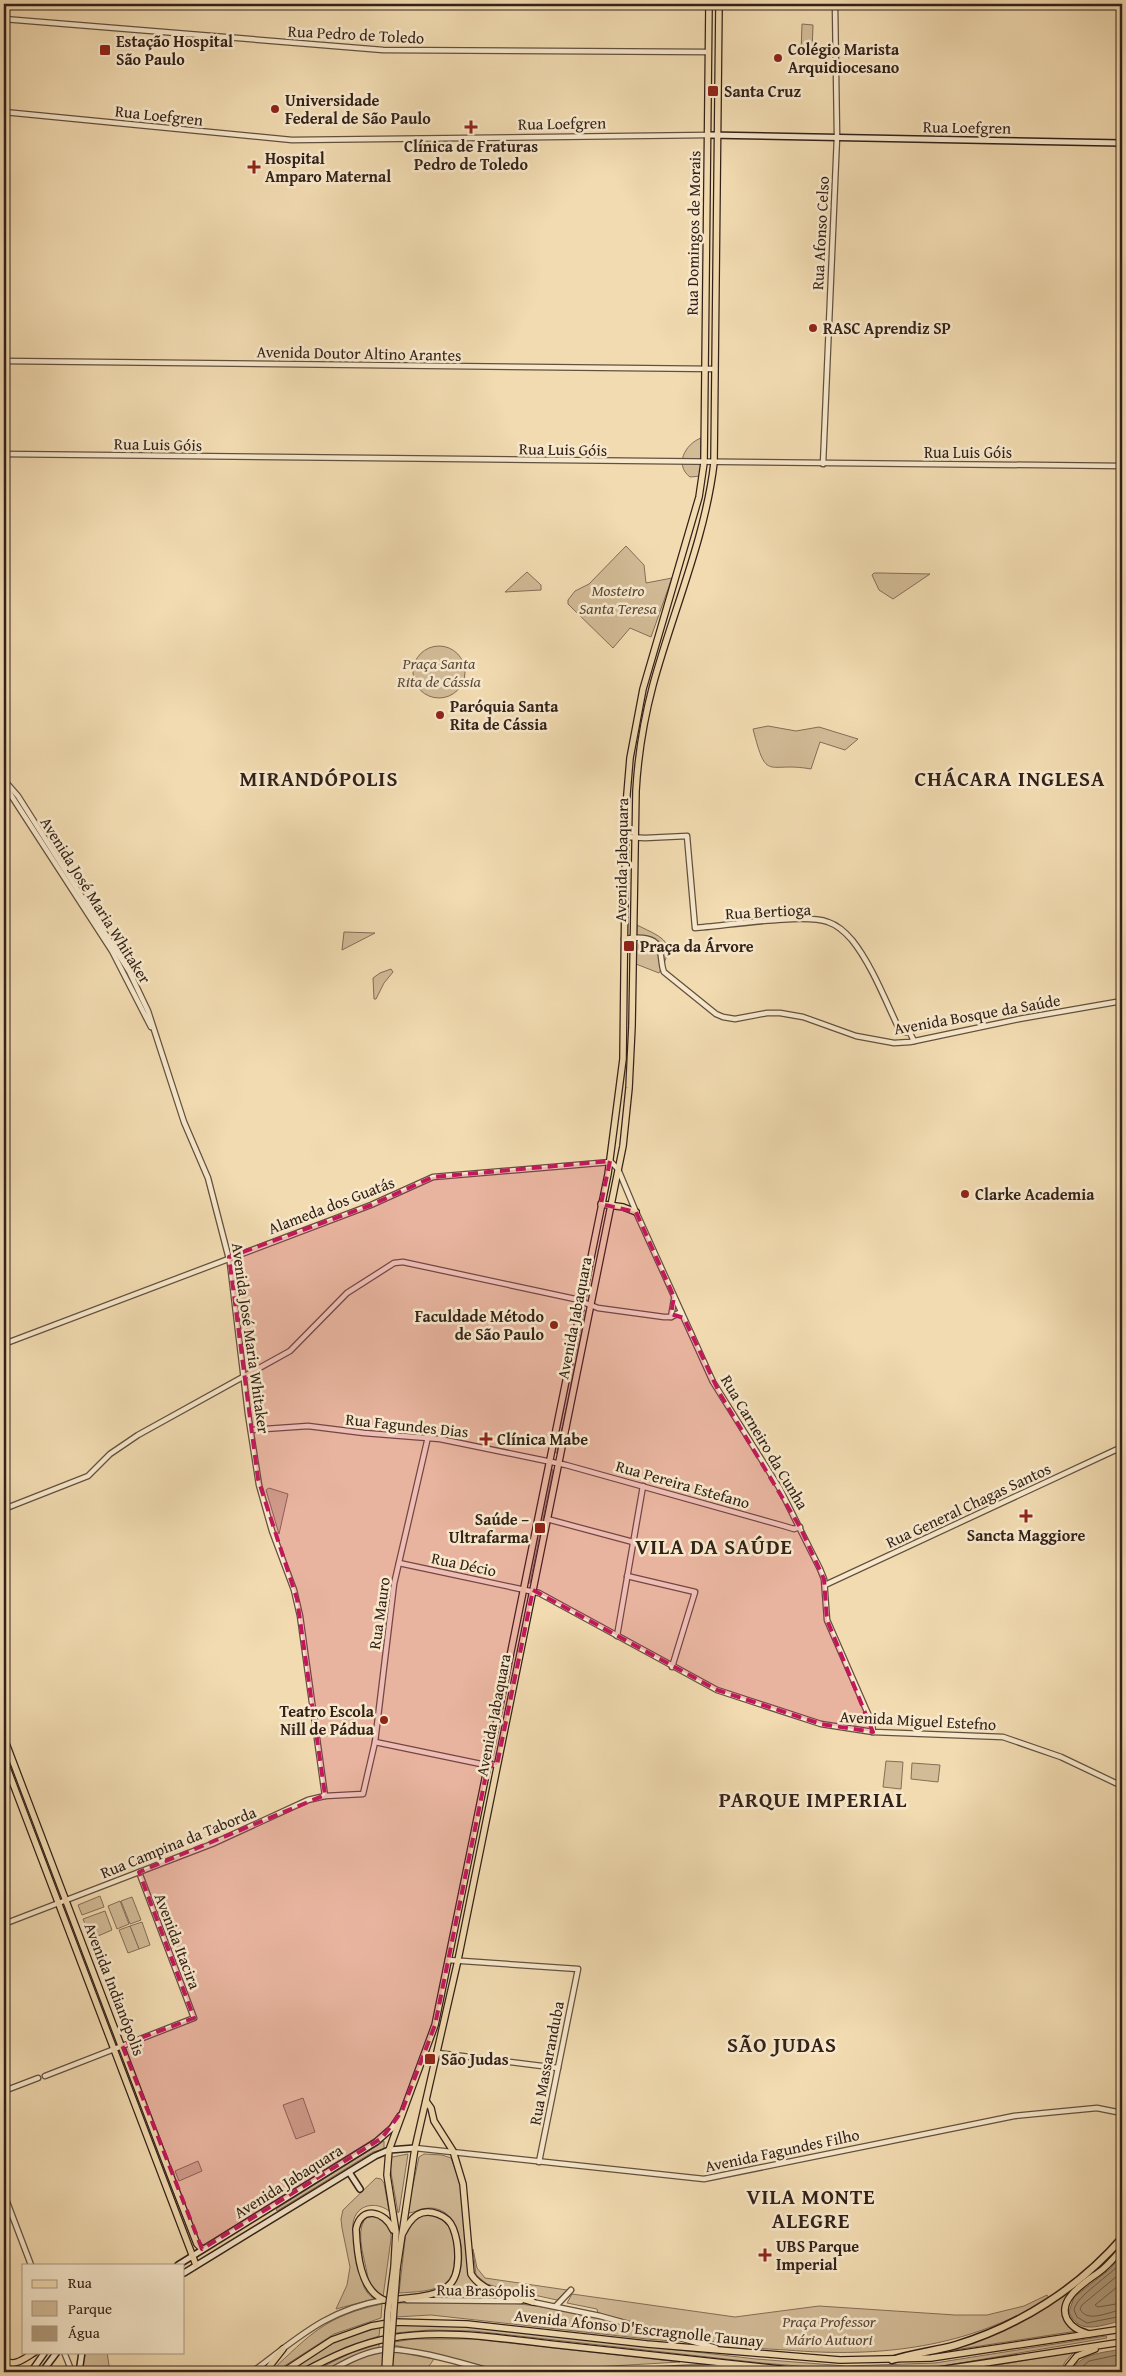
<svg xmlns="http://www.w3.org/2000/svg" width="1126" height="2376" viewBox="0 0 1126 2376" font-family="'Gentium Book Plus',serif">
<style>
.green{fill:#d2bb97;stroke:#826e58}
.water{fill:#b19c7d;stroke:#7f6b55}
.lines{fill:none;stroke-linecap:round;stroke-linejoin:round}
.shore{stroke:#725e4a;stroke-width:1}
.tertiary-casing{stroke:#63503e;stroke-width:7}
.secondary-casing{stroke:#332118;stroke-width:8}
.primary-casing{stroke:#332118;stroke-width:8}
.trunk-casing{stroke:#332118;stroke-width:8}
.motorway-casing{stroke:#332118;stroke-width:9}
.tertiary{stroke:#f7e8cc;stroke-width:4.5}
.secondary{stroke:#f7e8cc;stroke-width:5}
.primary{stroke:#f2dbb1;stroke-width:5.5}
.trunk{stroke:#f2dbb1;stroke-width:5.5}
.motorway{stroke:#f2dbb1;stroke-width:6}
.rail{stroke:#332118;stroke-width:1;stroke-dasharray:9 9;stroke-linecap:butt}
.primary-bridge-casing{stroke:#332118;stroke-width:8;stroke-linecap:butt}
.primary-bridge{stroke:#f2dbb1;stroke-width:5.5}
.marked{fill:#c2185b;fill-opacity:0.2;stroke:#c2185b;stroke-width:4;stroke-dasharray:10 6;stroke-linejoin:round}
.poi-dot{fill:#8f2418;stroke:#f7e8cc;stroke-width:2}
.labels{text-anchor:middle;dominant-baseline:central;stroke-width:5;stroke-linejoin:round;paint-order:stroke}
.street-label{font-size:16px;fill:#332118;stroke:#f7e8cc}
.poi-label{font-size:16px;font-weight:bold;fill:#332118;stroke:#f7e8cc;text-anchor:start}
.park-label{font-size:16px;font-style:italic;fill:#5b4838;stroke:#f7e8cc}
.district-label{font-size:21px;font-weight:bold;letter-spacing:1px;fill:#332118;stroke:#f7e8cc}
</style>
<rect width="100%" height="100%" fill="#f2dbb1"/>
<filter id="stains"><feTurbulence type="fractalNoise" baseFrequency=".004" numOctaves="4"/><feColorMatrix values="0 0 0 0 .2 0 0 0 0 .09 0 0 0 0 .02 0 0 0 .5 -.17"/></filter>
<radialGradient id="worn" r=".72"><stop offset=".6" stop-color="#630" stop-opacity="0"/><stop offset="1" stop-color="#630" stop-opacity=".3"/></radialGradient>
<g class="green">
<path d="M 802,24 L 813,25 L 812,52 L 801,52 Z"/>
<path d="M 701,438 L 701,476 L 690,477 C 674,465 685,444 701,438 Z"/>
<path d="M 626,546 L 644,565 L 646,583 L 672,578 L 651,637 L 630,628 L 613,648 L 568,604 L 568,600 L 575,591 L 589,584 Z"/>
<path d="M 527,572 L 541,585 L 541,590 L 505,592 Z"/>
<path d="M 874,573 L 881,573 L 930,574 L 893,599 L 879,590 L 872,575 Z"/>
<circle cx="439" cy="672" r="26"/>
<path d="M 768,726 L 796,731 L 819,727 L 858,739 L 845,750 L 820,742 L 811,769 C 767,761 767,784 753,729 Z"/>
<path d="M 637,925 C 665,939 677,941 659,973 L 636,964 Z"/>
<path d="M 344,932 L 375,933 L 342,950 Z"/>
<path d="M 391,969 L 393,972 L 384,983 L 376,999 L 374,999 L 373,978 L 380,973 Z"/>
<path d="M 583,1310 L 586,1311 L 557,1453 L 555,1452 Z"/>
<path d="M 551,1469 L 553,1470 L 530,1583 L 528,1583 Z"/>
<path d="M 269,1488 L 288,1494 L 279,1534 L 266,1490 Z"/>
<path d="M 886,1761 L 903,1762 L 901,1789 L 883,1787 Z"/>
<path d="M 912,1763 L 940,1765 L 938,1782 L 911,1779 Z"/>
<path d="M 100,1896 L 104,1907 L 82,1915 L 78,1905 Z"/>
<path d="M 132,1897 L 141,1920 L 130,1924 L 121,1901 Z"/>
<path d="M 120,1901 L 129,1924 L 117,1929 L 108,1906 Z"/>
<path d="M 105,1911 L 112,1930 L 91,1939 L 83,1919 Z"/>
<path d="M 142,1922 L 150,1945 L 139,1949 L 130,1926 Z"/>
<path d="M 130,1926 L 139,1949 L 128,1953 L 119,1930 Z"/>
<path d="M 303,2098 L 315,2132 L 296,2139 L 283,2105 Z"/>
<path d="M 384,2141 L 384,2149 L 373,2152 L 277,2211 L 276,2209 Z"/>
<path d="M 408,2154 L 399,2212 L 398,2213 L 389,2161 L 392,2157 Z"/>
<path d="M 424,2154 L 442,2155 L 451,2158 L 462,2187 L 469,2275 L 478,2286 L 497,2295 L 427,2296 C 436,2292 449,2290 455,2282 C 468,2266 462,2218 440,2210 C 425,2204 418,2213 407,2213 L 419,2157 Z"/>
<path d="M 198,2161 L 202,2171 L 179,2181 L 175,2171 Z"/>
<path d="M 376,2178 L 381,2179 L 384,2183 L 389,2211 C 376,2201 356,2204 353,2223 C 352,2232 360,2278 364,2287 C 366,2292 370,2296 374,2299 L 336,2309 L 347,2285 L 350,2267 L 342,2228 L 341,2219 L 343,2210 Z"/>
<path d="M 431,2213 C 434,2214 440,2215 442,2217 C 456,2226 460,2271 448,2282 C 436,2292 413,2292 399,2293 L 406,2231 L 417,2216 Z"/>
<path d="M 369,2215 L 382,2215 L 391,2231 L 391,2239 L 383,2297 L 370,2285 L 368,2279 C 366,2261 352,2228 369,2215 Z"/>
<path d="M 473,2249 L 477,2268 L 485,2278 L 567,2290 L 557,2300 L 497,2287 L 487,2284 L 476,2275 Z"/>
<path d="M 1071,2291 L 1063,2308 L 1077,2331 L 941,2352 L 998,2333 Z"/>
<path d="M 572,2294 L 735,2317 L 819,2306 L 955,2315 L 987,2315 L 1024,2306 L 1047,2295 L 1049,2298 C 968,2348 880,2358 787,2350 C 767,2349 747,2348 727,2344 C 683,2336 641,2324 598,2313 L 597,2309 L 567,2303 Z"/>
<path d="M 497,2302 C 559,2306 616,2322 676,2339 L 672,2341 L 647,2339 L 431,2315 L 395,2317 L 396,2303 Z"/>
<path d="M 382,2304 L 381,2318 L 334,2334 L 275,2372 L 270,2372 C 311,2334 325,2316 382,2304 Z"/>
<path d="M 414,2322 L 515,2331 L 756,2359 L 846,2366 L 935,2363 L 1106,2336 L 1107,2338 L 943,2366 L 847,2370 L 762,2363 L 474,2331 L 430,2330 L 394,2333 L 394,2323 Z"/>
<path d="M 380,2327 L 379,2336 L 346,2347 L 297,2372 L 287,2372 L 336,2341 Z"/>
<path d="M 414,2339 L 473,2339 L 680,2362 L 508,2372 L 394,2345 L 394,2342 Z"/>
<path d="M 379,2344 L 379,2348 C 357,2352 332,2372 312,2372 L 351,2353 Z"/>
<path d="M 391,2351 L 434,2359 L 425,2372 L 336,2372 C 350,2359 373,2353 391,2351 Z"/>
<path d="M 84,2352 L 107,2352 L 110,2372 L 80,2372 Z"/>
<path d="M 1074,2352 L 1065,2362 L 1060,2372 L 955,2372 Z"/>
</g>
<g class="water">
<path d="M 1122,2254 L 1122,2321 C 1103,2324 1079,2337 1069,2312 L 1074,2297 L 1110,2269 Z"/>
<path d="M 1122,2349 L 1122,2372 L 1070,2372 C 1081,2353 1102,2353 1122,2349 Z"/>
</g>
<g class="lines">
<g class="shore">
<path d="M 1122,2262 C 1111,2275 1076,2296 1074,2310 L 1077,2317 L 1087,2323 L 1122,2316"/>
<path d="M 1122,2272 L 1082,2305 L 1080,2309 C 1088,2324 1109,2311 1122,2310"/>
<path d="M 1122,2283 L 1095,2305 L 1098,2307 L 1122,2303"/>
<path d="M 1076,2372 L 1089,2361 L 1122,2354"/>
</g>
<g class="tertiary-casing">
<g id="tertiary">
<path d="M 4,19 L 383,50 L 708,52"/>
<path d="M 4,112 L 292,140 L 708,135"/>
<path d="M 4,361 L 715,369"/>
<path d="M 4,454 L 1122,466"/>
<path d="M 823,464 L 837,137 L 835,4"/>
<path d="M 4,780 L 18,796 L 129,971 L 148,1011 L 184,1122 L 208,1178 L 230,1263 L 248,1414 L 259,1485 L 272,1531 L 294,1590 L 300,1616 L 325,1796"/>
<path d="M 5,786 L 112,951 L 151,1027"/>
<path d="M 626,837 L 645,838 L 687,836 L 695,928 C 725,926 803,913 828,922 C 837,925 846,933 852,940 C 872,965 886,1002 900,1031 L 910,1033 L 914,1041"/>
<path d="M 624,939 C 636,937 657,935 660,951 C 662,958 661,965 664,972 L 716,1014 L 723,1017 L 735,1019 L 767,1013 L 780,1013 L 803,1017 L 856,1036 L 894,1043 L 910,1042 L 1019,1019 L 1122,1001"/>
<path d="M 671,1317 L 674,1299"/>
<path d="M 4,1344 L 371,1205 L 433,1177 L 611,1162 L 618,1169 L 636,1212 L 713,1382 L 780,1489 L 820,1569 L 824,1579 L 827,1620 L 872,1723 L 873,1732"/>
<path d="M 251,1430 L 308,1426 L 364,1433 L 440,1439 L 566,1465 L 784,1526 L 794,1529 L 800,1527"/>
<path d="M 4,1509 L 88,1476 L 110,1454 L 138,1435 L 290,1351 L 347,1293 L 394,1263 L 403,1262 L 575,1299 L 598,1308 L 664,1317 L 671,1317 L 681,1312"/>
<path d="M 547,1519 L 633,1542"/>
<path d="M 399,1563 L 539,1593 L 717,1690 L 821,1724 L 873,1732 L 1003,1737 L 1061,1757 L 1122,1786"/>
<path d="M 627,1576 L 695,1592 L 672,1667"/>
<path d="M 825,1585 L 1122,1447"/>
<path d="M 617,1636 L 643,1486"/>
<path d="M 375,1742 L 481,1764 L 497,1765"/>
<path d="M 4,1924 L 212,1844 L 308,1800 L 325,1796 L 363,1794 L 375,1742 L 394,1584 L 428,1437"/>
<path d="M 448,1960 L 578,1969 L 539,2162"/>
<path d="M 438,2053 L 558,2068"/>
<path d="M 45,2076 L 194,2018 L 139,1872"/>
<path d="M 4,2091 L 38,2078"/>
<path d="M 415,2148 L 704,2179 L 1014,2116 L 1097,2108 L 1122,2113"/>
<path d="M 4,2194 L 31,2265"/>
<path d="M 407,2300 L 521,2301"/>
<path d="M 532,2302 L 600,2316 L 716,2348"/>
<path d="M 556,2306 L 571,2290"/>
<path d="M 64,2352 L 72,2372"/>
<path d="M 252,2372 C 297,2339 326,2310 384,2300"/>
<path d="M 328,2372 C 344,2363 362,2353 381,2350 C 408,2346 465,2364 493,2372"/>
<path d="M 600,2372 L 685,2368 L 748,2367"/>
</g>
</g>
<g class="secondary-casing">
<g id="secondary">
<path d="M 708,135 L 1122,143"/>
<path d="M 349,2172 L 360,2189"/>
<path d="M 178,2265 L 376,2142 L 392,2128 L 400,2116"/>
<path d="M 184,2273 L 375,2156 L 389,2150 L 415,2148"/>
<path d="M 31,2372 L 45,2352"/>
<path d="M 42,2372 L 57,2352"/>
<path d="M 79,2372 L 82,2352"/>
</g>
</g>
<g class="primary-casing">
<g id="primary">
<path d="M 601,1204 L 623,1207 L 636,1212"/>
<path d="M 4,1738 L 176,2190 L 197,2244 L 202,2249"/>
<path d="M 4,1760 L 196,2265"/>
<path d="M 426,2101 L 431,2108 L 434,2121 L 453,2151 L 463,2184 L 471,2274 C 483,2294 513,2296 533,2302"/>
<path d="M 394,2267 L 396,2232 L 387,2175 L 389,2150 L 435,2025 L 608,1174 L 623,1059 L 626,806 L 630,758 L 643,689 L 699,497 L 704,463 L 709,4"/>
<path d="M 397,2268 L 415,2148 L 458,1960 L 623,1146 L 629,1088 L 632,1026 L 636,791 C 638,755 644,719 653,685 C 673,611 705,539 714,463 L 719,4"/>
<path d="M 384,2300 C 360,2290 357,2253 356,2229 C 361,2205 385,2211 393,2230"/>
<path d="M 392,2300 C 409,2297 435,2298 448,2286 C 462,2275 459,2243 453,2228 C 448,2215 429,2208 417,2215 C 411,2219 406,2227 403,2233"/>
</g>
</g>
<g class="trunk-casing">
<g id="trunk">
<path d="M 1089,2334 C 1080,2331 1072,2328 1067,2319 C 1056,2297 1090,2280 1103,2269 C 1110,2263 1116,2256 1122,2249"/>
<path d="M 4,2360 C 14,2368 25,2358 35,2352"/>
<path d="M 265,2372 L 283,2349"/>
<path d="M 283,2372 L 332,2340 L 371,2326 L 394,2322 L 467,2324 L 647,2344 L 840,2360 L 931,2358 L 1122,2329"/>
<path d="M 303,2372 C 331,2357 360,2343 391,2338 C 443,2329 498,2338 550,2344 C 636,2353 721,2363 807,2372"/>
<path d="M 926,2372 L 1122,2342"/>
<path d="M 1064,2372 L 1077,2356 L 1095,2349"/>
</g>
</g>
<g class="motorway-casing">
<g id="motorway">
<path d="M 892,2360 C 913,2353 935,2351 956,2345 C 1019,2326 1079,2288 1122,2238"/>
<path d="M 795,2371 L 803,2372"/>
</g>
</g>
<use href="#tertiary" class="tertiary"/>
<use href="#secondary" class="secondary"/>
<use href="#primary" class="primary"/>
<use href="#trunk" class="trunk"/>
<use href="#motorway" class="motorway"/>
<path class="rail" d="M 383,2372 L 387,2307 L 392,2267"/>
<g class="primary-bridge-casing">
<g id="primary-bridge">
<path d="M 385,2372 L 388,2312 L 394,2267"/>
<path d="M 389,2372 L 397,2268"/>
</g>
</g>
<use href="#primary-bridge" class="primary-bridge"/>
</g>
<path class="marked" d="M 610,1161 L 601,1204 L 636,1212 L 674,1297 L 671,1314 L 684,1318 L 720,1394 L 800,1527 L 824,1579 L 827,1620 L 873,1732 L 821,1724 L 717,1690 L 533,1590 L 497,1765 L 488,1765 L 435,2025 L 402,2111 L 382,2138 L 202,2249 L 122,2045 L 194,2018 L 139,1872 L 325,1795 L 297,1599 L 258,1479 L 229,1257 L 371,1205 L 433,1177 Z"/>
<g class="poi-dot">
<rect x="99" y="44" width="12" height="12" rx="2.5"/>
<circle cx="778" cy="58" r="5"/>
<rect x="707" y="85" width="12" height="12" rx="2.5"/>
<circle cx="275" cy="109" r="5"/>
<path d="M468.5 119.5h5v5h5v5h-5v5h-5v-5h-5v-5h5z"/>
<path d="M251.5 159.5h5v5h5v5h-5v5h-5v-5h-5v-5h5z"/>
<circle cx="813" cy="328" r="5"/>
<circle cx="440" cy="715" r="5"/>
<rect x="623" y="940" width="12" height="12" rx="2.5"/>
<circle cx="965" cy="1194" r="5"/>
<circle cx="554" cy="1325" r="5"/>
<path d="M483.5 1431.5h5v5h5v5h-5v5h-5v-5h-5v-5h5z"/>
<path d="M1023.5 1508.5h5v5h5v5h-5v5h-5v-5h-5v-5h5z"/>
<rect x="534" y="1522" width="12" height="12" rx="2.5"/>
<circle cx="384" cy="1720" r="5"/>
<rect x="424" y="2053" width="12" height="12" rx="2.5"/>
<path d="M762.5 2247.5h5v5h5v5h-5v5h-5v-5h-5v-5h5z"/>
</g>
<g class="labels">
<g class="street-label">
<text transform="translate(356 34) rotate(3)">Rua Pedro de Toledo</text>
<text transform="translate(159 115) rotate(6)">Rua Loefgren</text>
<text transform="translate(562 123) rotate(-1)">Rua Loefgren</text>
<text transform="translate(967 127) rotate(1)">Rua Loefgren</text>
<text transform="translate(693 233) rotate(-89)">Rua Domingos de Morais</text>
<text transform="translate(820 233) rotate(-87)">Rua Afonso Celso</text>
<text transform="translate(359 353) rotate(1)">Avenida Doutor Altino Arantes</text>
<text transform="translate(158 444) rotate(1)">Rua Luis Góis</text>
<text transform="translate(563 449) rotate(1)">Rua Luis Góis</text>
<text x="968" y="452">Rua Luis Góis</text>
<text transform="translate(621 860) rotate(-89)">Avenida Jabaquara</text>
<text transform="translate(96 900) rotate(58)">Avenida José Maria Whitaker</text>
<text transform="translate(768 911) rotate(-3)">Rua Bertioga</text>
<text transform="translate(977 1014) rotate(-10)">Avenida Bosque da Saúde</text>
<text transform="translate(331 1205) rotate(-21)">Alameda dos Guatás</text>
<text transform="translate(574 1318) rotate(-79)">Avenida Jabaquara</text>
<text transform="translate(251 1338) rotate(82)">Avenida José Maria Whitaker</text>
<text transform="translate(407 1425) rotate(6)">Rua Fagundes Dias</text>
<text transform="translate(765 1442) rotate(59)">Rua Carneiro da Cunha</text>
<text transform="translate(683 1484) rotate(16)">Rua Pereira Estefano</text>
<text transform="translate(968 1505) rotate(-25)">Rua General Chagas Santos</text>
<text transform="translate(464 1564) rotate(12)">Rua Décio</text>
<text transform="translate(379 1613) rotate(-82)">Rua Mauro</text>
<text transform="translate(493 1715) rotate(-79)">Avenida Jabaquara</text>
<text transform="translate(918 1720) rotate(3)">Avenida Miguel Estefno</text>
<text transform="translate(178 1842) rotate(-22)">Rua Campina da Taborda</text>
<text transform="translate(178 1941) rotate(69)">Avenida Itacira</text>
<text transform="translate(115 1989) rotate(69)">Avenida Indianópolis</text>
<text transform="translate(546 2063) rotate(-79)">Rua Massaranduba</text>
<text transform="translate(782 2150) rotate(-12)">Avenida Fagundes Filho</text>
<text transform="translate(288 2181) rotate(-32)">Avenida Jabaquara</text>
<text transform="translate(486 2290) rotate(1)">Rua Brasópolis</text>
<text transform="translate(639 2328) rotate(6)">Avenida Afonso D'Escragnolle Taunay</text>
</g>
<g class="poi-label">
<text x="116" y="41">Estação Hospital<tspan x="116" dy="18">São Paulo</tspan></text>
<text x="788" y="49">Colégio Marista<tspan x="788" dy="18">Arquidiocesano</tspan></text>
<text x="724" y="91">Santa Cruz</text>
<text x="285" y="100">Universidade<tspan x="285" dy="18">Federal de São Paulo</tspan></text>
<text x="471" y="146" text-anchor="middle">Clínica de Fraturas<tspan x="471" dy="18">Pedro de Toledo</tspan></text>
<text x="265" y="158">Hospital<tspan x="265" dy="18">Amparo Maternal</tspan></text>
<text x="823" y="328">RASC Aprendiz SP</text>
<text x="450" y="706">Paróquia Santa<tspan x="450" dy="18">Rita de Cássia</tspan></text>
<text x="640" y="946">Praça da Árvore</text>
<text x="975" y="1194">Clarke Academia</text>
<text x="544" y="1316" text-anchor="end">Faculdade Método<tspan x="544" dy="18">de São Paulo</tspan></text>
<text x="497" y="1439">Clínica Mabe</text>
<text x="529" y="1519" text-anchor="end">Saúde –<tspan x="529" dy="18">Ultrafarma</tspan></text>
<text x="1026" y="1535" text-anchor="middle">Sancta Maggiore</text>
<text x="374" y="1711" text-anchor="end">Teatro Escola<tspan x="374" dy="18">Nill de Pádua</tspan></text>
<text x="441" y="2059">São Judas</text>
<text x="776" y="2246">UBS Parque<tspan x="776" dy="18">Imperial</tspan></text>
</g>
<g class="park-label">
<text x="618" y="590">Mosteiro<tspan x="618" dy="18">Santa Teresa</tspan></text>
<text x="439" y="663">Praça Santa<tspan x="439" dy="18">Rita de Cássia</tspan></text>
<text x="829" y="2321">Praça Professor<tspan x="829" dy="18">Mário Autuori</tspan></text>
</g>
<g class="district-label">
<text x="319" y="778">MIRANDÓPOLIS</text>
<text x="1010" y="778">CHÁCARA INGLESA</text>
<text x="714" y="1546">VILA DA SAÚDE</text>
<text x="813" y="1799">PARQUE IMPERIAL</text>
<text x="782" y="2044">SÃO JUDAS</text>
<text x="811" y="2196">VILA MONTE<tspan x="811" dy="24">ALEGRE</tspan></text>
</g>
</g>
<rect width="1126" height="2376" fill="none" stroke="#f2dbb1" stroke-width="20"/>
<rect x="5" y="5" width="1116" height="2366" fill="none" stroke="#332118" stroke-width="2.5"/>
<rect x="10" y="10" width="1106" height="2356" fill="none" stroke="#332118"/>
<rect x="22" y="2264" width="162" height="90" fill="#f7e8cc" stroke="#a99884"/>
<rect x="32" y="2280" width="25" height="8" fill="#f2dbb1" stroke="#a99884"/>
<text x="68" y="2288" font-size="15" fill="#332118">Rua</text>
<rect x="32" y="2301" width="25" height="15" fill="#d2bb97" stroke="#a99884"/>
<text x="68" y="2314" font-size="15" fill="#332118">Parque</text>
<rect x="32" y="2326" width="25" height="15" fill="#b19c7d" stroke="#a99884"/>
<text x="68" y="2338" font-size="15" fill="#332118">Água</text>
<rect width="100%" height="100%" filter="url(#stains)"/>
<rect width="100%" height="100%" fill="url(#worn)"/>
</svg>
